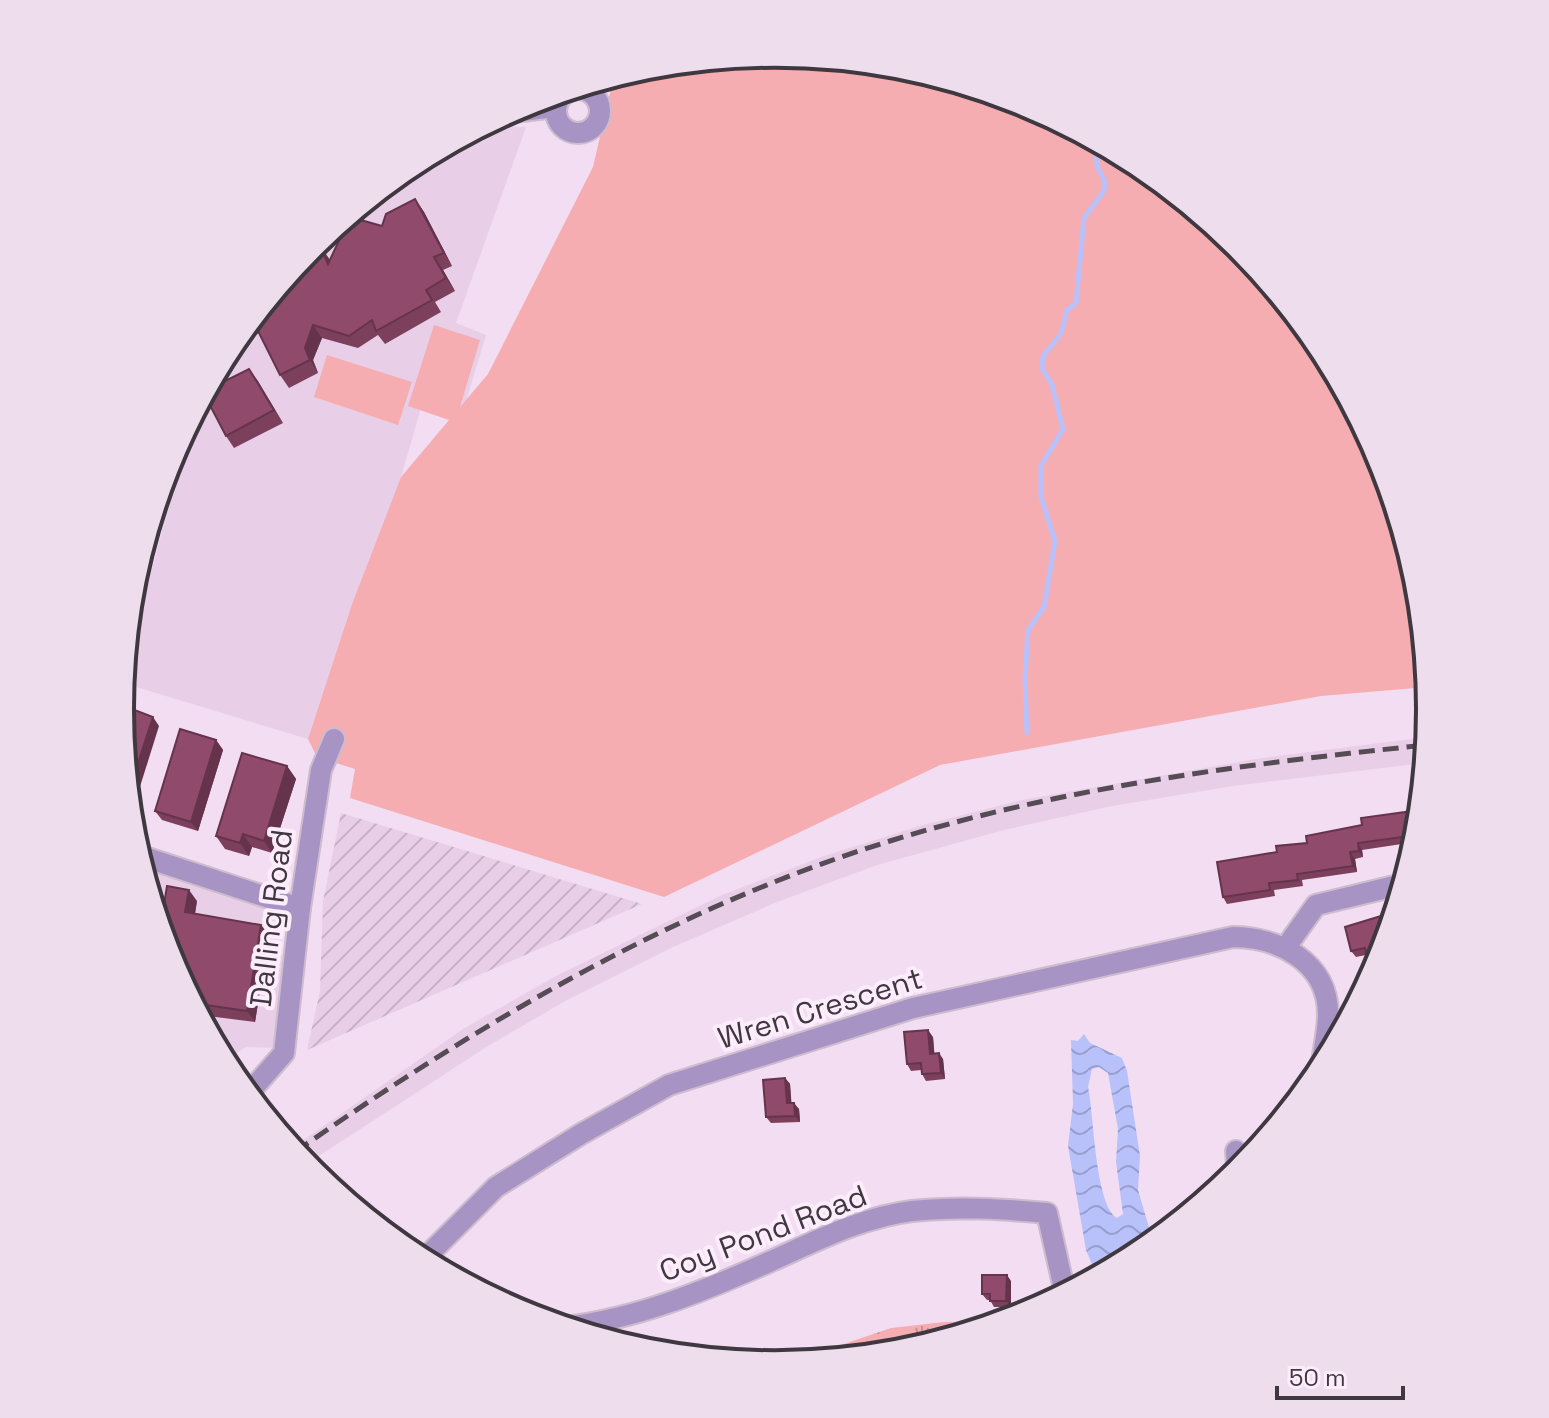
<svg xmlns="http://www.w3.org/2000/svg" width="1549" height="1418" viewBox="0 0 1549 1418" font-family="'Space Grotesk',sans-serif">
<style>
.built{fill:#e8cfe7}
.industrial{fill:url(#industrial-furrows)}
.grass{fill:#f5adb1}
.park{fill:url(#park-tufts)}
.water{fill:url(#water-waves);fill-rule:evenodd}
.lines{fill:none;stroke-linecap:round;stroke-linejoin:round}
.stream{stroke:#b9c1fb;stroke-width:5}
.minor-casing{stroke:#cebcce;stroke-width:24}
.minor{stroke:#a794c5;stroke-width:20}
.rail{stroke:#564c56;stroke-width:5;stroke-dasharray:16 8;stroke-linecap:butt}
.wall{fill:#7c405d}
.shaded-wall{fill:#65344c}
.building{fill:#904a6c;stroke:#65344c;stroke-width:2}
.labels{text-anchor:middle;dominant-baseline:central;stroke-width:8;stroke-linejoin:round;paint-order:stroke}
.street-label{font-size:30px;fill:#403840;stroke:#fdecfc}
.rim{fill:none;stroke:#403840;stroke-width:4}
</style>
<defs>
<pattern id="industrial-furrows" width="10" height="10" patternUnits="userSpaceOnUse" patternTransform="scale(2)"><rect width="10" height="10" fill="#e8cfe7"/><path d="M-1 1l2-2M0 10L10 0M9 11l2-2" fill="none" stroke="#c8b2c7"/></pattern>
<pattern id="park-tufts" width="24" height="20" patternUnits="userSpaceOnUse" patternTransform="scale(2)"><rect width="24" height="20" fill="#f5adb1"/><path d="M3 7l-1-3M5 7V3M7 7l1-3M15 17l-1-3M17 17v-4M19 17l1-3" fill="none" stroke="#c88e91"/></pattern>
<pattern id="water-waves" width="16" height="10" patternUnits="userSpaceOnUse" patternTransform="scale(2)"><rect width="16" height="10" fill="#b9c1fb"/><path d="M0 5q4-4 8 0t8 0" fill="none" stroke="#989ecd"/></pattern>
</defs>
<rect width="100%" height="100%" fill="#f2ddf2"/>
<g class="built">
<path d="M 483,126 L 526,127 L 456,323 L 486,335 L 461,418 L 421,408 L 401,477 L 352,604 L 308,739 L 123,683 L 191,418 L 230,345 L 312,246 L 411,164 Z"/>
<path d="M 1427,737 L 1424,763 L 1233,786 L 1112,806 L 1004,830 L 877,865 L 777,902 L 673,947 L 567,1000 L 488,1046 L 305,1165 L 292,1148 L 463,1029 L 556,976 L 722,895 L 824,856 L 923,825 L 1022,800 L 1262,758 Z"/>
<path d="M 140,863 L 279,910 L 283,972 L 275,1048 L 246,1047 L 224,1062 L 169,959 Z"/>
</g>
<path class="industrial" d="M 341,813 L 642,904 L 307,1050 L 320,991 L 323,901 Z"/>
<g class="grass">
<path d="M 775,54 C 817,58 860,59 901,67 C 923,70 944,79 965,86 C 1153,143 1300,278 1379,458 C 1411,530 1420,610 1427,687 L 1321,696 L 940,765 L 664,897 L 350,798 L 355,769 L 317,757 L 308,739 L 352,604 L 401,477 L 449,420 L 408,406 L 434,325 L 480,340 L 460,407 L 488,374 L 593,167 L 614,76 L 647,67 Z"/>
<path d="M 327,355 L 412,382 L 398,425 L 314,397 Z"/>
</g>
<path class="park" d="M 1003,1321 L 902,1351 L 791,1362 L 891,1328 L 944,1322 Z"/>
<path class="water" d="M 1084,1034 L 1090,1043 L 1122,1058 L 1127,1071 L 1140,1156 L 1138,1190 L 1153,1241 L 1097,1276 L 1086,1250 L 1068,1146 L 1073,1104 L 1071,1040 L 1078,1041 ZM 1099,1067 L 1108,1073 L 1118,1129 L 1116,1162 L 1123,1214 L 1117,1218 C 1095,1205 1094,1115 1088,1087 L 1092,1069 Z"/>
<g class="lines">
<path class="stream" d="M 1027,733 L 1025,680 L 1028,630 L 1044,607 L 1055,541 L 1041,497 L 1041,466 L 1063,429 L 1052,385 L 1042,368 L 1043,356 L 1061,334 L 1067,310 L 1076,303 L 1084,218 L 1104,191 L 1105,182 L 1097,166 L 1096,142"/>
<g class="minor-casing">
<g id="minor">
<circle cx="578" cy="111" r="22"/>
<path d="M 506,113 L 555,107"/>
<path d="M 138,855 L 300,908"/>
<path d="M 1286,947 L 1316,905 L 1403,884"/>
<path d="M 248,1094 L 284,1053 L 300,908 L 321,770 L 334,739"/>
<path d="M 1236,1151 L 1237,1165 L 1243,1165"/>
<path d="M 423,1260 L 496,1187 L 581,1134 L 669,1085 L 913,1008 L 1233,937 C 1278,937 1328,962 1328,1014 C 1328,1032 1323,1051 1321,1070"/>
<path d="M 565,1327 C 636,1319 704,1291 769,1262 C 814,1242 862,1217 912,1211 C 957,1206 1003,1209 1047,1213 L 1065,1293"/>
</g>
</g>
<use href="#minor" class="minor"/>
<path class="rail" d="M 295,1152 C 480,1023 673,908 890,841 C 1064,787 1245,764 1426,745"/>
</g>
<g class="wall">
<path d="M 415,199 L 424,212 L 452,266 L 443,270 L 455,291 L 435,302 L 441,312 L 385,344 L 378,335 L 358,348 L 322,338 L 313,360 L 318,373 L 289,388 L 280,375 L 328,257 L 330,261 L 382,226 Z"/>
<path d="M 249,369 L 283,423 L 234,448 L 226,436 Z"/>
<path d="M 216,740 L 223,750 L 198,831 L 162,820 L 155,811 Z"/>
<path d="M 287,766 L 296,779 L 272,853 L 252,847 L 249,856 L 225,849 L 216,836 Z"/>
<path d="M 1420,810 L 1415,842 L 1362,850 L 1363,857 L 1355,859 L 1357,872 L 1302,880 L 1303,886 L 1274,890 L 1275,896 L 1227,904 L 1223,897 L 1277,852 L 1362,825 Z"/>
<path d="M 197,901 L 195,914 L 261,925 L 269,936 L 255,1022 L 200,1015 L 200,1016 L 169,959 Z"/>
<path d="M 1394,912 L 1366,955 L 1356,957 L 1351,951 Z"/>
<path d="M 933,1037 L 934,1053 L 943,1059 L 945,1079 L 926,1081 L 922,1074 L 921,1070 L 911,1071 L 907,1064 Z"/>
<path d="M 785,1078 L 790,1084 L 791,1103 L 799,1109 L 800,1122 L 771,1123 L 766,1117 Z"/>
<path d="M 1011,1281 L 1011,1307 L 994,1307 L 990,1300 L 987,1300 L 982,1294 Z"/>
</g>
<g class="shaded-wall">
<path d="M 415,199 L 424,212 L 452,266 L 444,253 Z"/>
<path d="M 319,244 L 328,257 L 337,277 L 328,264 Z"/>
<path d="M 434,257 L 443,270 L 455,291 L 446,278 Z"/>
<path d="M 313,325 L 322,338 L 313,360 L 318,373 L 310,360 L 305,348 Z"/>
<path d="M 249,369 L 258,381 L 283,423 L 274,410 Z"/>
<path d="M 153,717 L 159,726 L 133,809 L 129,803 L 128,794 Z"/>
<path d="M 216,740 L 223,750 L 198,831 L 191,822 Z"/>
<path d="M 287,766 L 296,779 L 272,853 L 264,841 Z"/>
<path d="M 243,834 L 252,847 L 249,856 L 240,843 Z"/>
<path d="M 1358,843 L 1362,850 L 1363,857 L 1359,851 Z"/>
<path d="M 1350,852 L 1355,859 L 1357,872 L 1353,866 Z"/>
<path d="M 189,890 L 197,901 L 193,924 L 185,912 Z"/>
<path d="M 261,925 L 269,936 L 255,1022 L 247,1011 Z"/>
<path d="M 928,1030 L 933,1037 L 935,1060 L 930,1054 Z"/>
<path d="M 939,1053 L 943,1059 L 945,1079 L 941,1073 Z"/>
<path d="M 785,1078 L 790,1084 L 792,1109 L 787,1103 Z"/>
<path d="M 794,1103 L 799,1109 L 800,1122 L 795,1116 Z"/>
<path d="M 1007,1275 L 1011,1281 L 1011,1307 L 1006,1301 Z"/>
</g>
<g class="building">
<path d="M 415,199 L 444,253 L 434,257 L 446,278 L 426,290 L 432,300 L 376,331 L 372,320 L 349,336 L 313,325 L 305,348 L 310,360 L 280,375 L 252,319 L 308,249 L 319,244 L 328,264 L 350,217 L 382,226 L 386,214 Z"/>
<path d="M 249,369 L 274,410 L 226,436 L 204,394 L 205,391 Z"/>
<path d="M 120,709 L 132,709 L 153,717 L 128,794 Z"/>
<path d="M 180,729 L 216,740 L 191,822 L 155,811 Z"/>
<path d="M 242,753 L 287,766 L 264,841 L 243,834 L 240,843 L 216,836 Z"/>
<path d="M 1420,810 L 1417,835 L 1358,843 L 1359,851 L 1350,852 L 1353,866 L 1297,874 L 1298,880 L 1269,883 L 1270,890 L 1223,897 L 1217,862 L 1277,852 L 1276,846 L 1307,843 L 1306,836 L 1362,825 L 1361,818 Z"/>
<path d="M 167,886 L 189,890 L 185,912 L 261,925 L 247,1011 L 193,1003 L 169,959 L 160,929 Z"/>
<path d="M 1394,912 L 1379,960 L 1371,975 L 1365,948 L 1351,951 L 1345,927 Z"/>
<path d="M 928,1030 L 930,1054 L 939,1053 L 941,1073 L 922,1074 L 921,1063 L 907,1064 L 904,1032 Z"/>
<path d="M 785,1078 L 787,1103 L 794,1103 L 795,1116 L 766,1117 L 763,1080 Z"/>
<path d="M 982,1275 L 1007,1275 L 1006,1301 L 990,1301 L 990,1294 L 982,1294 Z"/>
</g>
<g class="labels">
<g class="street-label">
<text transform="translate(271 918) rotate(-83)">Dalling Road</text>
<text transform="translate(820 1008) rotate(-17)">Wren Crescent</text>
<text transform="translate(763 1233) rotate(-21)">Coy Pond Road</text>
</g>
</g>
<path d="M0 0H1549V1418H0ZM134 709a641 641 0 1 1 1282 0a641 641 0 1 1-1282 0Z" fill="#eedeed" fill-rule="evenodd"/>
<path class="rim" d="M134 709a641 641 0 1 1 1282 0a641 641 0 1 1-1282 0Z"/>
<path d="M1277 1386v12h126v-12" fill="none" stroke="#403840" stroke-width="4"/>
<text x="1289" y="1386" font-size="24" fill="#403840" stroke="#fdecfc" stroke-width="6" paint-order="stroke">50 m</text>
</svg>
